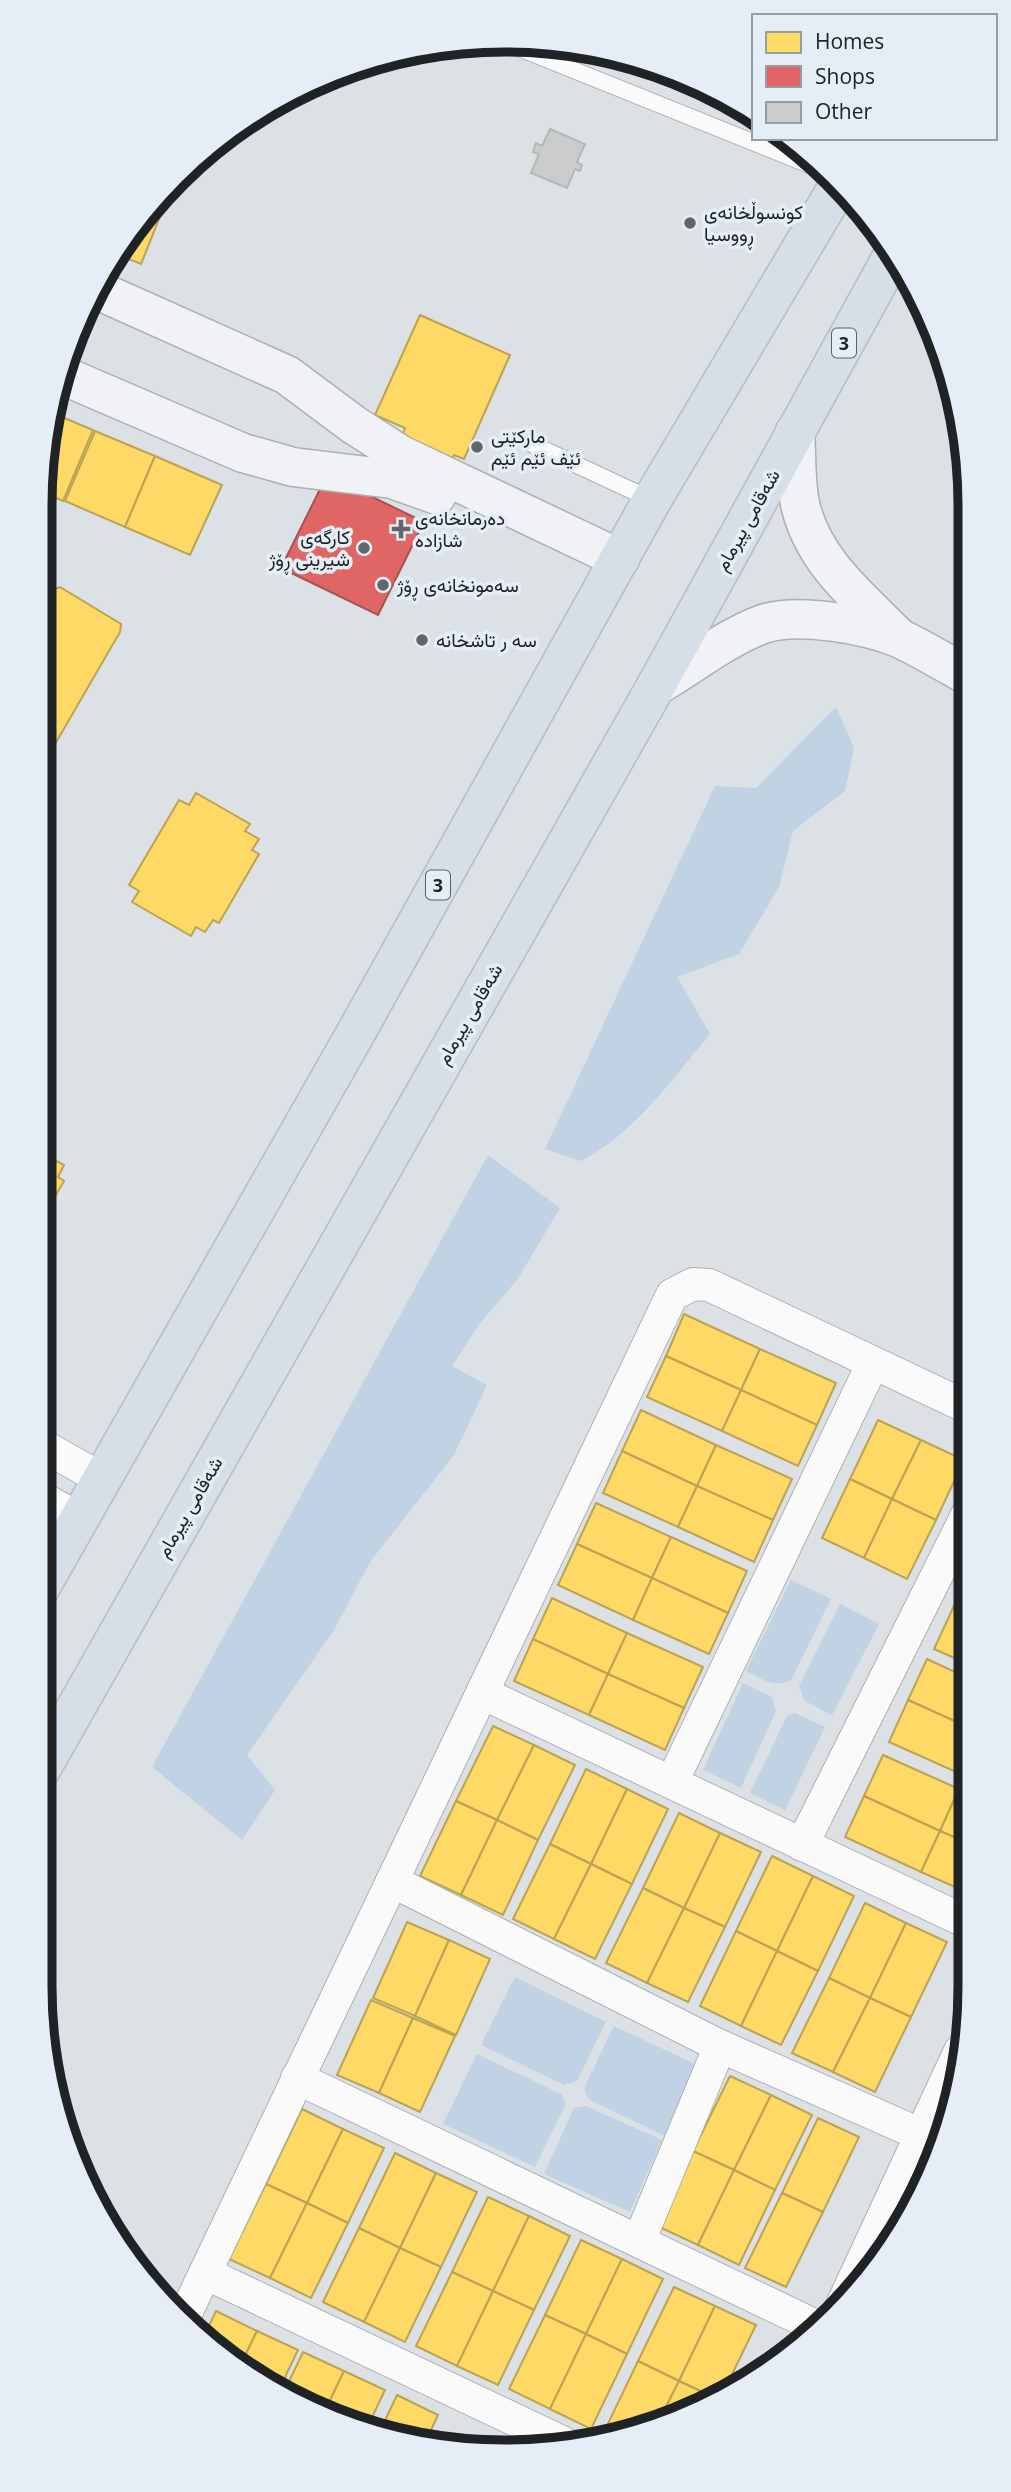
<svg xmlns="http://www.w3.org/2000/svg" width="1011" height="2492" viewBox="0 0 1011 2492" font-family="'Open Sans',Vazirmatn,sans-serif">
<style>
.green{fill:#c0d2e3}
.homes{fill:#ffd966;stroke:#bca253;stroke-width:2}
.shops{fill:#e06666;stroke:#a65253;stroke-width:2}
.building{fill:#cacbcb;stroke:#b6b7b7;stroke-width:2}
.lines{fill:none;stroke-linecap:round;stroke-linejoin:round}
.lane-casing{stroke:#acb0b2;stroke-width:18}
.street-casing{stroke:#acb0b2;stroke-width:34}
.secondary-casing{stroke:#acb0b2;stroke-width:41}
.highway-casing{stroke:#b9bcbe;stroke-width:41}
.lane{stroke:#fafafb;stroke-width:16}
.street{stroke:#fafafb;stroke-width:32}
.secondary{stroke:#f0f2f5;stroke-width:38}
.highway{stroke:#d6dfe8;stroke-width:38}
.poi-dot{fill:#626669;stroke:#e5eef6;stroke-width:2.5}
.labels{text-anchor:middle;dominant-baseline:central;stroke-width:7;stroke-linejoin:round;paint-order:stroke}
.shield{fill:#e5eef6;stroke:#5b6064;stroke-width:2}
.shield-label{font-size:18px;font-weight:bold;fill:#202326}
.poi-label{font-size:19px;fill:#202326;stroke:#e5eef6;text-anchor:start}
.street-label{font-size:19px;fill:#202326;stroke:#e5eef6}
.rim{fill:none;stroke:#202326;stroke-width:9}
</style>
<rect width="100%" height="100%" fill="#dce1e5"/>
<g class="green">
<path d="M 836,707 L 854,748 L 845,791 L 793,831 L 779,887 L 739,954 L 677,977 L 710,1034 C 671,1080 635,1134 580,1161 L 545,1149 L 715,786 L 756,788 Z"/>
<path d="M 488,1155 L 560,1208 L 517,1280 L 480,1323 L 452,1366 L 487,1385 L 454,1455 L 370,1562 L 334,1630 L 247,1755 L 275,1790 L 242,1840 L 152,1767 Z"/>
<path d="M 791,1580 L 831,1599 L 791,1680 C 774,1689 762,1679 746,1671 Z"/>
<path d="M 840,1604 L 879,1624 L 832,1715 L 805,1701 L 799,1686 Z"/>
<path d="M 743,1683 L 772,1697 L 776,1711 L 741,1788 L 703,1770 Z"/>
<path d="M 795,1713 L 825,1727 L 785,1810 L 750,1793 L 787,1716 Z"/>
<path d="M 515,1977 L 606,2022 L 577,2081 L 564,2085 L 481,2045 Z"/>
<path d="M 614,2026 L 699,2066 L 665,2136 L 588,2099 L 584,2088 Z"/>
<path d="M 477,2054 L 561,2094 L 566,2104 L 535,2167 L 443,2124 Z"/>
<path d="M 586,2106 L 662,2140 L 630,2212 L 544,2174 L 574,2108 Z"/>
</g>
<g class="homes">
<path d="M 151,205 L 163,209 L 141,264 L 116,254 Z"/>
<path d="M 420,315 L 510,355 L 464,459 L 454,455 L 450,464 L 400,441 L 405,428 L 375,415 Z"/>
<path d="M 55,414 L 93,430 L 63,501 L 42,492 Z"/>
<path d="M 95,431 L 155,456 L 125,527 L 65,501 Z"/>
<path d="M 155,456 L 222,485 L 190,555 L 125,527 Z"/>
<path d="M 60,587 L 121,624 L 120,632 L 40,770 L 40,611 L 52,590 Z"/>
<path d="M 196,793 L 250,824 L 245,831 L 259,839 L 252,850 L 259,854 L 219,923 L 213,920 L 205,932 L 196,927 L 191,936 L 132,902 L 139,891 L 129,885 L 179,800 L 189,805 Z"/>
<path d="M 40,1142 L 55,1151 L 51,1158 L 64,1165 L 58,1177 L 64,1181 L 40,1222 Z"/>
<path d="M 684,1314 L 760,1349 L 741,1390 L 666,1356 Z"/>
<path d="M 760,1349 L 836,1383 L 817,1425 L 741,1390 Z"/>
<path d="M 666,1356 L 741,1390 L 722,1431 L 647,1397 Z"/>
<path d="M 741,1390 L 817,1425 L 798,1466 L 722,1431 Z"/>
<path d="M 641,1410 L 716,1445 L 697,1486 L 622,1451 Z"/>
<path d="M 878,1420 L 921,1440 L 892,1499 L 850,1479 Z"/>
<path d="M 921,1440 L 964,1460 L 936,1520 L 892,1499 Z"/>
<path d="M 716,1445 L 792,1479 L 773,1520 L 697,1486 Z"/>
<path d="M 622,1451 L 697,1486 L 678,1527 L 603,1493 Z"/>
<path d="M 850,1479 L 892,1499 L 864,1558 L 822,1538 Z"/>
<path d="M 697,1486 L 773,1520 L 754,1562 L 678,1527 Z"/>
<path d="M 892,1499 L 936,1520 L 907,1579 L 864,1558 Z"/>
<path d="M 596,1503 L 671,1537 L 652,1578 L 577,1544 Z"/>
<path d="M 671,1537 L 747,1571 L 728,1613 L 652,1578 Z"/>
<path d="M 577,1544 L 652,1578 L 633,1620 L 558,1585 Z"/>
<path d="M 970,1572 L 970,1615 L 953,1608 Z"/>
<path d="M 652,1578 L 728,1613 L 709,1654 L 633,1620 Z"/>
<path d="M 552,1598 L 627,1633 L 608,1674 L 533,1639 Z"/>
<path d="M 953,1608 L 970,1615 L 970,1665 L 934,1649 Z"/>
<path d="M 627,1633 L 703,1667 L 684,1708 L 608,1674 Z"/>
<path d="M 533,1639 L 608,1674 L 589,1715 L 514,1681 Z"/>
<path d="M 927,1659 L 970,1679 L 970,1728 L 908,1700 Z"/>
<path d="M 608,1674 L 684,1708 L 665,1750 L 589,1715 Z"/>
<path d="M 908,1700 L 970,1728 L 970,1765 L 965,1776 L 889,1742 Z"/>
<path d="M 493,1726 L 534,1745 L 497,1820 L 456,1801 Z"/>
<path d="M 534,1745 L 575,1765 L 538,1840 L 497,1820 Z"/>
<path d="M 883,1755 L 959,1789 L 940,1831 L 864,1796 Z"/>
<path d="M 586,1769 L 627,1789 L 591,1864 L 550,1844 Z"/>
<path d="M 627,1789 L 668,1809 L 632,1884 L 591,1864 Z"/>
<path d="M 959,1789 L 970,1794 L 970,1844 L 940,1831 Z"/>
<path d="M 864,1796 L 940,1831 L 921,1872 L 845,1837 Z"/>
<path d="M 456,1801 L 497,1820 L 461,1895 L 420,1876 Z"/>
<path d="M 679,1813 L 720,1833 L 684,1908 L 643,1888 Z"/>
<path d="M 497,1820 L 538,1840 L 503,1915 L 461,1895 Z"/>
<path d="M 940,1831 L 970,1844 L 971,1894 L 921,1872 Z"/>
<path d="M 720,1833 L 761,1852 L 725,1927 L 684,1908 Z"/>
<path d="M 550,1844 L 591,1864 L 554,1939 L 513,1919 Z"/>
<path d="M 772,1856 L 813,1876 L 777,1951 L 736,1931 Z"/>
<path d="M 591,1864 L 632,1884 L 595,1959 L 554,1939 Z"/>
<path d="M 813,1876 L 854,1896 L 818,1971 L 777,1951 Z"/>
<path d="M 643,1888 L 684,1908 L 647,1983 L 606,1963 Z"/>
<path d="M 865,1903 L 906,1923 L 870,1998 L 829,1978 Z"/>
<path d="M 684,1908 L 725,1927 L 688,2002 L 647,1983 Z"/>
<path d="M 407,1922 L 449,1940 L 415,2016 L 373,1998 Z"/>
<path d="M 906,1923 L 947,1942 L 911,2017 L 870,1998 Z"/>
<path d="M 736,1931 L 777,1951 L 741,2026 L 700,2006 Z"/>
<path d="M 449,1940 L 490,1959 L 456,2035 L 415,2016 Z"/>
<path d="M 777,1951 L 818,1971 L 781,2045 L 741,2026 Z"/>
<path d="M 829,1978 L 870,1998 L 833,2072 L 792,2053 Z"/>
<path d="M 870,1998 L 911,2017 L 875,2092 L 833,2072 Z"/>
<path d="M 371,2000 L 413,2018 L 379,2093 L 337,2075 Z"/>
<path d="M 413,2018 L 455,2036 L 420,2112 L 379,2093 Z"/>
<path d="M 730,2076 L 771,2095 L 734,2170 L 693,2151 Z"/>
<path d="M 771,2095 L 812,2115 L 775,2190 L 734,2170 Z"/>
<path d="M 302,2109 L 343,2129 L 307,2203 L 266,2184 Z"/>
<path d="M 818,2118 L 859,2137 L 823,2212 L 782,2193 Z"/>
<path d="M 343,2129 L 384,2148 L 348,2223 L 307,2203 Z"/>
<path d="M 693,2151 L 734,2170 L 698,2245 L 657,2226 Z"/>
<path d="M 395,2153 L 436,2173 L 400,2248 L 359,2228 Z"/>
<path d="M 734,2170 L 775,2190 L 739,2265 L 698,2245 Z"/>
<path d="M 436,2173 L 477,2192 L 441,2267 L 400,2248 Z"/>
<path d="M 266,2184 L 307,2203 L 270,2278 L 229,2259 Z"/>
<path d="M 782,2193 L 823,2212 L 786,2287 L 745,2268 Z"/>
<path d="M 488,2197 L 529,2216 L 493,2291 L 452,2272 Z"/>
<path d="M 307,2203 L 348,2223 L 311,2298 L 270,2278 Z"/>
<path d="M 529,2216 L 570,2236 L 534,2310 L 493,2291 Z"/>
<path d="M 359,2228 L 400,2248 L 364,2322 L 323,2302 Z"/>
<path d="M 581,2240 L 622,2259 L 586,2334 L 545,2315 Z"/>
<path d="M 400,2248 L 441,2267 L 405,2342 L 364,2322 Z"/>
<path d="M 622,2259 L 663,2279 L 627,2354 L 586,2334 Z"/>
<path d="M 452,2272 L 493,2291 L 457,2366 L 416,2346 Z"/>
<path d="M 674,2287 L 715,2306 L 679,2381 L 638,2361 Z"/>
<path d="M 493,2291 L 534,2310 L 498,2385 L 457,2366 Z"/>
<path d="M 715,2306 L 756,2325 L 722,2395 L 715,2398 L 679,2381 Z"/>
<path d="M 216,2311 L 257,2331 L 241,2364 L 205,2334 Z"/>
<path d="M 545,2315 L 586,2334 L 550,2409 L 509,2389 Z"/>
<path d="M 257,2331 L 298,2350 L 278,2392 L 241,2364 Z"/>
<path d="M 586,2334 L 627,2354 L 591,2429 L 550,2409 Z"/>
<path d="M 303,2352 L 344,2371 L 324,2413 L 283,2394 Z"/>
<path d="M 638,2361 L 679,2381 L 660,2419 L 607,2439 L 602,2436 Z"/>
<path d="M 344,2371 L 385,2390 L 366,2430 L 324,2413 Z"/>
<path d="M 679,2381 L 715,2398 L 660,2419 Z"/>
<path d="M 397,2395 L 438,2415 L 425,2443 L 379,2433 Z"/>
</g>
<path class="shops" d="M 327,475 L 424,522 L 378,615 L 281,568 Z"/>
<path class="building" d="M 550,129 L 585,144 L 577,162 L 582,165 L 580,171 L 575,169 L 567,188 L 531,173 L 539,154 L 533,152 L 536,143 L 542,146 Z"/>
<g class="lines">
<g class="lane-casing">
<g id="lane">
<path d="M 504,42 L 822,170"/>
<path d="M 530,443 L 652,500"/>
</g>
</g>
<g class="street-casing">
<g id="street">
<path d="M 40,1444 L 100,1478"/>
<path d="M 40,1497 L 78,1518"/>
<path d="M 482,1693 L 971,1924"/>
<path d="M 672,1782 L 873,1363"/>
<path d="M 802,1845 L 970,1509"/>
<path d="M 392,1881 L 720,2046 L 942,2144"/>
<path d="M 297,2078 L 820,2328"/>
<path d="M 639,2241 L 720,2046"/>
<path d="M 205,2273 L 566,2444"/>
<path d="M 842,2305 L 960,2051"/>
<path d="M 184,2317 L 672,1295 L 693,1284 L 709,1285 L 969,1408"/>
</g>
</g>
<g class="secondary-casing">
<g id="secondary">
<path d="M 95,289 L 287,375 L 354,425 L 401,455 L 620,559"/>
<path d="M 62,375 L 243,453 L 293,467 L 392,479 L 437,495"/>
<path d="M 795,432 C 797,456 795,484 801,508 C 815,563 860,598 898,637"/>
<path d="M 656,686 C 691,666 725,638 763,624 C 798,612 868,625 901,639 C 924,650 945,663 967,675"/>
</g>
</g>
<g class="highway-casing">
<g id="highway">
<path d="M 40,1588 L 353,1038 L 652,500 L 839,185"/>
<path d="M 40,1771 L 656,686 L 893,255"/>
</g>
</g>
<use href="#lane" class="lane"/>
<use href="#street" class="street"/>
<use href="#secondary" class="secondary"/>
<use href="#highway" class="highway"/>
</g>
<g class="poi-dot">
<circle cx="690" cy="223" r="7"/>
<circle cx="477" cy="447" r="7"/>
<path d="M397.5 518.5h7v7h7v7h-7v7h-7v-7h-7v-7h7z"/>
<circle cx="364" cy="548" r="7"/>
<circle cx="383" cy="585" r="7"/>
<circle cx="422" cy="640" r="7"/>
</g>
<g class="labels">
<g class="shield">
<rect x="832" y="328.5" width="24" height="29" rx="5"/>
<rect x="426" y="870.5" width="24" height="29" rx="5"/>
</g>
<g class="shield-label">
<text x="844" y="343">3</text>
<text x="438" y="885">3</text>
</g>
<g class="poi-label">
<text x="704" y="212">کونسوڵخانەی<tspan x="704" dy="22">ڕووسیا</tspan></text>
<text x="491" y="436">مارکێتی<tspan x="491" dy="22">ئێف ئێم ئێم</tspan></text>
<text x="415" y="518">دەرمانخانەی<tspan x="415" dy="22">شازادە</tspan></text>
<text x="350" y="537" text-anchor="end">کارگەی<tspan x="350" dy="22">شیرینی ڕۆژ</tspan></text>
<text x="397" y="585">سەمونخانەی ڕۆژ</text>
<text x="436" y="640">سه ر تاشخانه</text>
</g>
<g class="street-label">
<text transform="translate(747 520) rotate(-61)">شەقامی پیرمام</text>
<text transform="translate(469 1014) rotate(-60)">شەقامی پیرمام</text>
<text transform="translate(189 1507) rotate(-60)">شەقامی پیرمام</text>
</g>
</g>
<path d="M0 0H1011V2492H0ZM505 52H505A453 453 0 0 1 958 505V1987A453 453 0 0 1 505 2440H505A453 453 0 0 1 52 1987V505A453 453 0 0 1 505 52Z" fill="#e5eef6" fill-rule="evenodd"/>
<path class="rim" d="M505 52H505A453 453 0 0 1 958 505V1987A453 453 0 0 1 505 2440H505A453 453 0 0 1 52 1987V505A453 453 0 0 1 505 52Z"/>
<rect x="752" y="14" width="245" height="126" fill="#e5eef6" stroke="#969da3" stroke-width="2"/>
<rect x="766" y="32" width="35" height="21" fill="#ffd966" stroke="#969da3" stroke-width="2"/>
<text x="815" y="49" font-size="21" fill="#202326">Homes</text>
<rect x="766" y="66" width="35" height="21" fill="#e06666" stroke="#969da3" stroke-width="2"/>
<text x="815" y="84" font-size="21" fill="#202326">Shops</text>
<rect x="766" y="102" width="35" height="21" fill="#cacbcb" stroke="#969da3" stroke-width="2"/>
<text x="815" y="119" font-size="21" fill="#202326">Other</text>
</svg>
